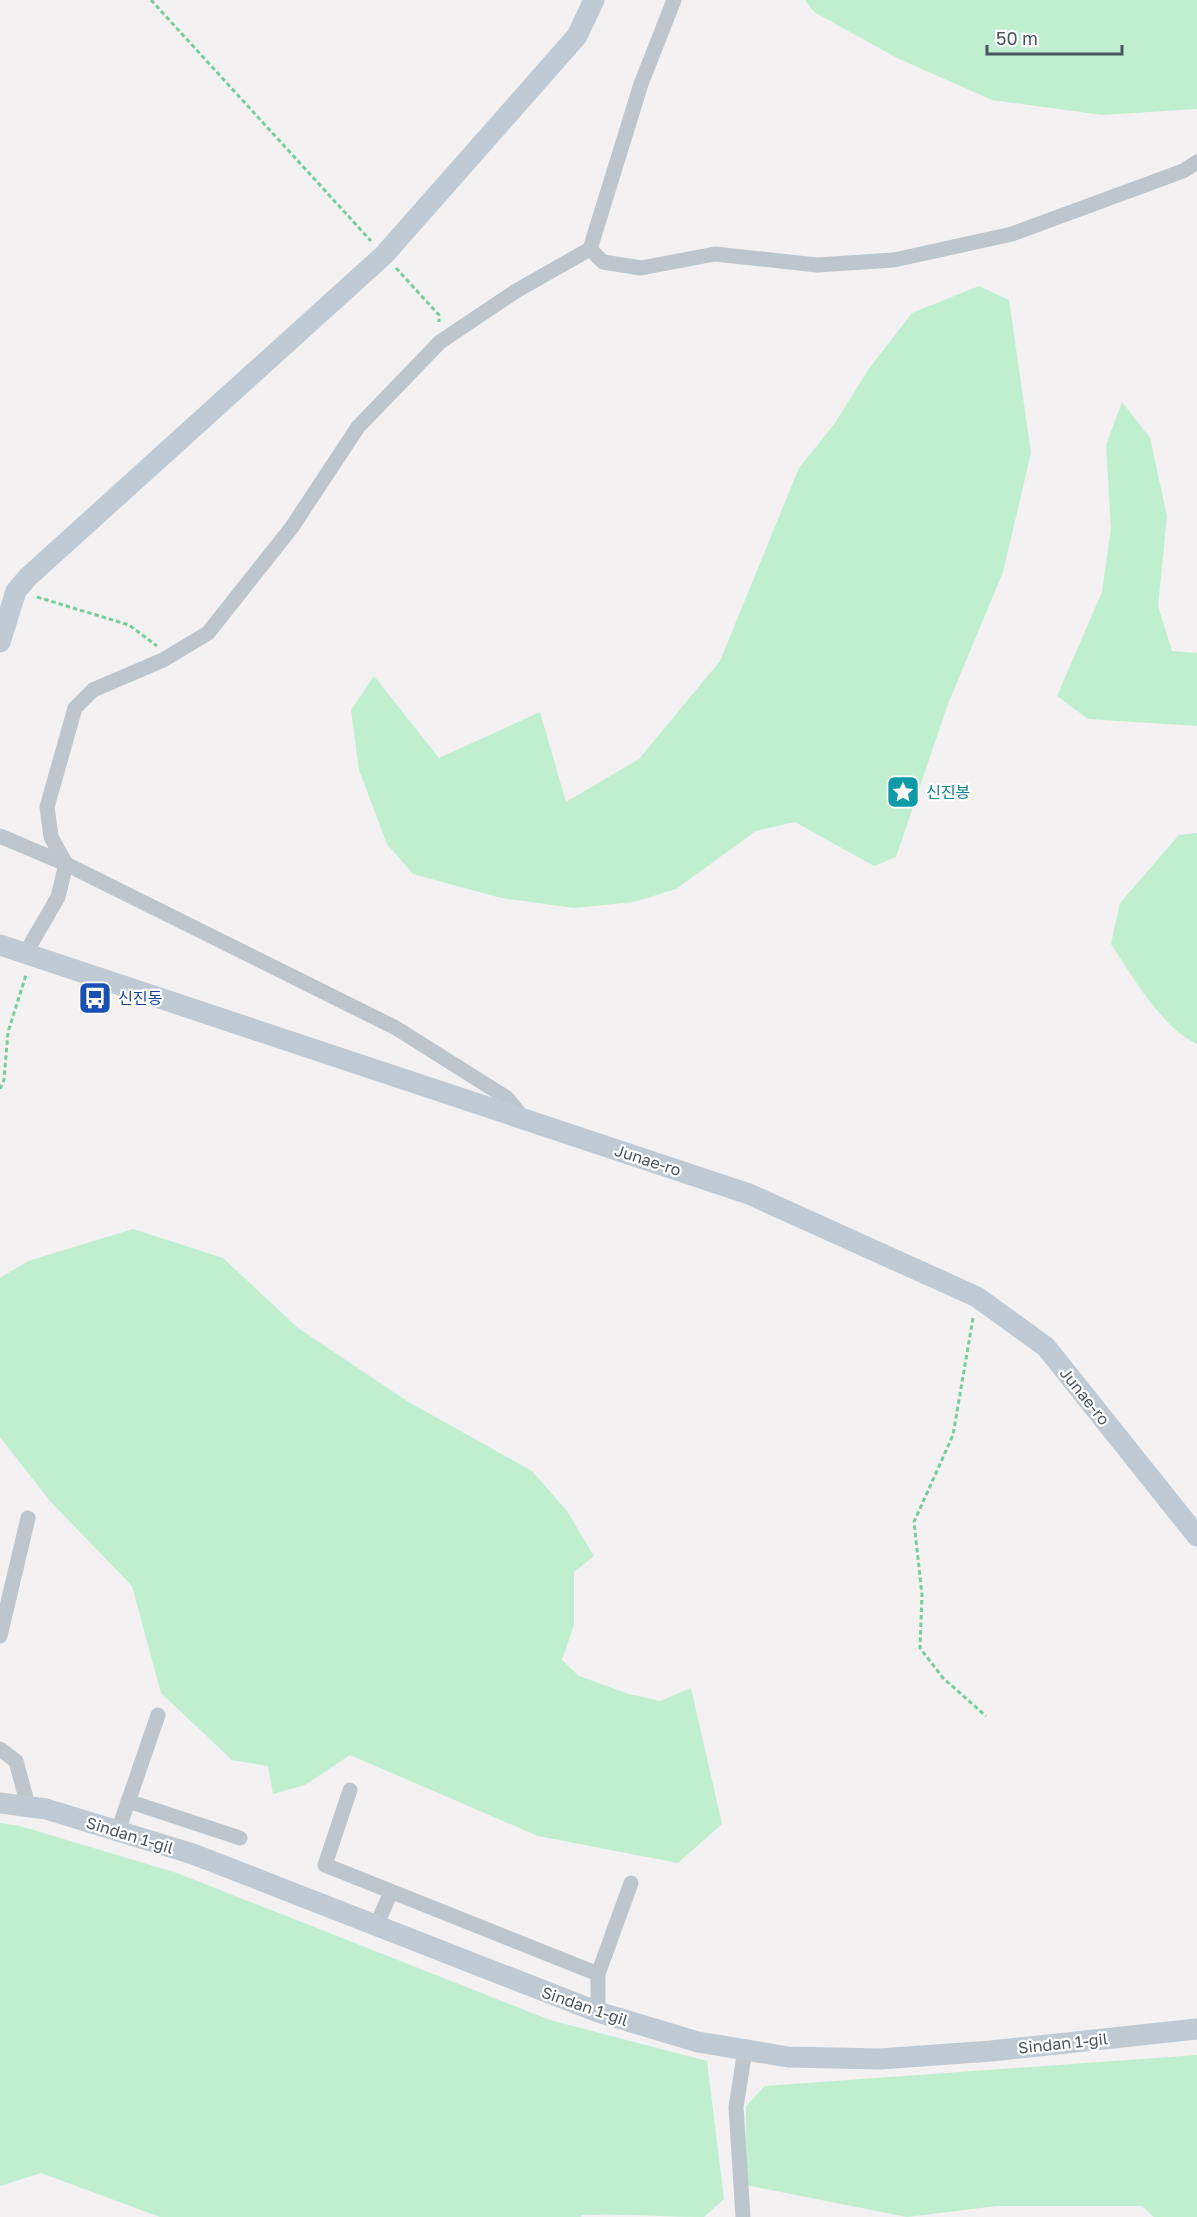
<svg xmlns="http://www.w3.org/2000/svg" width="1197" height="2217" viewBox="0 0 1197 2217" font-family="'Golos Text','Noto Sans KR',sans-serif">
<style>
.green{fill:#c0efcf}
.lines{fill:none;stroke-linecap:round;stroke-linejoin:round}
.path{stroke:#78cd9d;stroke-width:3;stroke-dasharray:4.5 3;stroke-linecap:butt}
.street{stroke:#bdc6cd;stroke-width:15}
.secondary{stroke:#bfcad4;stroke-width:21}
.labels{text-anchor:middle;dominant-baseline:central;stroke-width:4.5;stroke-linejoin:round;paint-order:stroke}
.culture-label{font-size:16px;fill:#0d838f;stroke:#fff;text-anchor:start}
.transit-label{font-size:16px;fill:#164399;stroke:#fff;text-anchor:start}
.street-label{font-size:16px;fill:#49555e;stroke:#fff}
</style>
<rect width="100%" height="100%" fill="#f3f1f1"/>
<g class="green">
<path d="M 805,0 L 1197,0 L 1197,109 L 1103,115 L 992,100 L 897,58 L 814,12 Z"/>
<path d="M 979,286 L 1009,300 L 1031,453 L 1003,572 L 948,704 L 896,857 L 874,866 L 795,822 L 756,831 L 676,889 L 634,902 L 575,908 L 501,898 L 413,874 L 387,844 L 359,770 L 351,710 L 374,676 L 439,758 L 540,712 L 566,802 L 639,759 L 720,661 L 799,468 L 835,423 L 868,370 L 912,313 Z"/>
<path d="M 1122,402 L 1150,438 L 1167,516 L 1158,606 L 1172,651 L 1197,653 L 1197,726 L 1088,719 L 1057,696 L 1102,592 L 1111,528 L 1106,445 Z"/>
<path d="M 1197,833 L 1197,1044 C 1163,1029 1132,976 1111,944 L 1120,903 L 1179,835 Z"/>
<path d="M 133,1229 L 223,1258 L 298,1328 L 407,1401 L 532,1471 L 567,1511 L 594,1556 L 574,1572 L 574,1625 L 562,1660 L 579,1676 L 629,1694 L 660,1701 L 691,1688 L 722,1824 L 678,1863 L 538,1836 L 350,1755 L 305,1785 L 273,1794 L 268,1766 L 232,1760 L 161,1693 L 132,1586 L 50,1501 L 0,1437 L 0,1278 L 28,1261 Z"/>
<path d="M 0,1823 L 20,1826 L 177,1873 L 550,2020 L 707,2061 L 724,2199 L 704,2217 C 663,2217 623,2213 582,2215 L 581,2217 L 160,2217 L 41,2173 L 0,2186 Z"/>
<path d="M 1197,2055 L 1197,2217 L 1154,2217 L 1142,2206 L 997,2206 L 907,2217 L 745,2185 L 746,2106 L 765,2086 Z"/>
</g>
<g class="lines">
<g class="path">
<path d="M 151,0 L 371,241"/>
<path d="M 396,268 L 439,315 L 439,322"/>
<path d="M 37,597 L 129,625 L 157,646"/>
<path d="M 0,1089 L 4,1080 L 8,1032 L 26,975"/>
<path d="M 973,1318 L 953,1435 L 914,1522 L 922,1595 L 920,1648 L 943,1678 L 986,1716"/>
</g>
<g class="street">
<path d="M 590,249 L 603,262 L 641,268 L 715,254 L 817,265 L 894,260 L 1012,234 L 1183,171 L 1197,162"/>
<path d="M 0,836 L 66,864 L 396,1028 L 507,1098 L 524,1119"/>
<path d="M 25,954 L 58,897 L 66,864 L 51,837 L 47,807 L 75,708 L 93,690 L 163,660 L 208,633 L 292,527 L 358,427 L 440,342 L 516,291 L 590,249 L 641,84 L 674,0"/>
<path d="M 0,1636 L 28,1518"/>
<path d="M 0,1749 L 16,1761 L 28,1806"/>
<path d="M 350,1790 L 325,1865 L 598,1974"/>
<path d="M 128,1801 L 240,1838"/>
<path d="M 118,1831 L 158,1715"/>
<path d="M 376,1926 L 391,1892"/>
<path d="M 598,2012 L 598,1974 L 631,1883"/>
<path d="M 743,2217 L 736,2107 L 745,2050"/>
</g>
<g class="secondary">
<path d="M 0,642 L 16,591 L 28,577 L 384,255 L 577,36 L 594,0"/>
<path d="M 0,945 L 749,1194 L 977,1297 L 1046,1347 L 1197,1536"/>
<path d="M 0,1803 L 46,1809 L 193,1854 L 598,2012 L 698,2042 L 788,2057 L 880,2059 L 991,2051 L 1197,2029"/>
</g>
</g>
<defs>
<g id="sight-square" transform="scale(1.725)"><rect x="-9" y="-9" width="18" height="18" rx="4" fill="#0f9aa8" stroke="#fff"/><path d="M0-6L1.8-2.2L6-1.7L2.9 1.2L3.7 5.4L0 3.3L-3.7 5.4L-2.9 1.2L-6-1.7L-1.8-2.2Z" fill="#fff"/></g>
<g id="bus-square" transform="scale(1.725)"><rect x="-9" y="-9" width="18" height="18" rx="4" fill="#1a4fb4" stroke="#fff"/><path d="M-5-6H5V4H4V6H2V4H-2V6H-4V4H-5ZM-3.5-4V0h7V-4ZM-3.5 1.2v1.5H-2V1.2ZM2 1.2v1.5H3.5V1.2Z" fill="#fff"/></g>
</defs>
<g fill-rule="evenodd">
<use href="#sight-square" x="903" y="792"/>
<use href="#bus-square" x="95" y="998"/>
</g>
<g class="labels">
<g class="culture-label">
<text x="926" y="792">신진봉</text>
</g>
<g class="transit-label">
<text x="118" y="998">신진동</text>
</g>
<g class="street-label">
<text transform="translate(648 1160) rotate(18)">Junae-ro</text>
<text transform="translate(1085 1396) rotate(51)">Junae-ro</text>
<text transform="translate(130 1835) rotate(17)">Sindan 1-gil</text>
<text transform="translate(585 2006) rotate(19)">Sindan 1-gil</text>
<text transform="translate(1063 2043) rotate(-6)">Sindan 1-gil</text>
</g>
</g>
<path d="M987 45v9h135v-9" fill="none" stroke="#49555e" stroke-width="3"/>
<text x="996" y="45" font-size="18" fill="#49555e" stroke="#ffffff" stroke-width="4.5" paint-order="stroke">50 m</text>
</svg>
